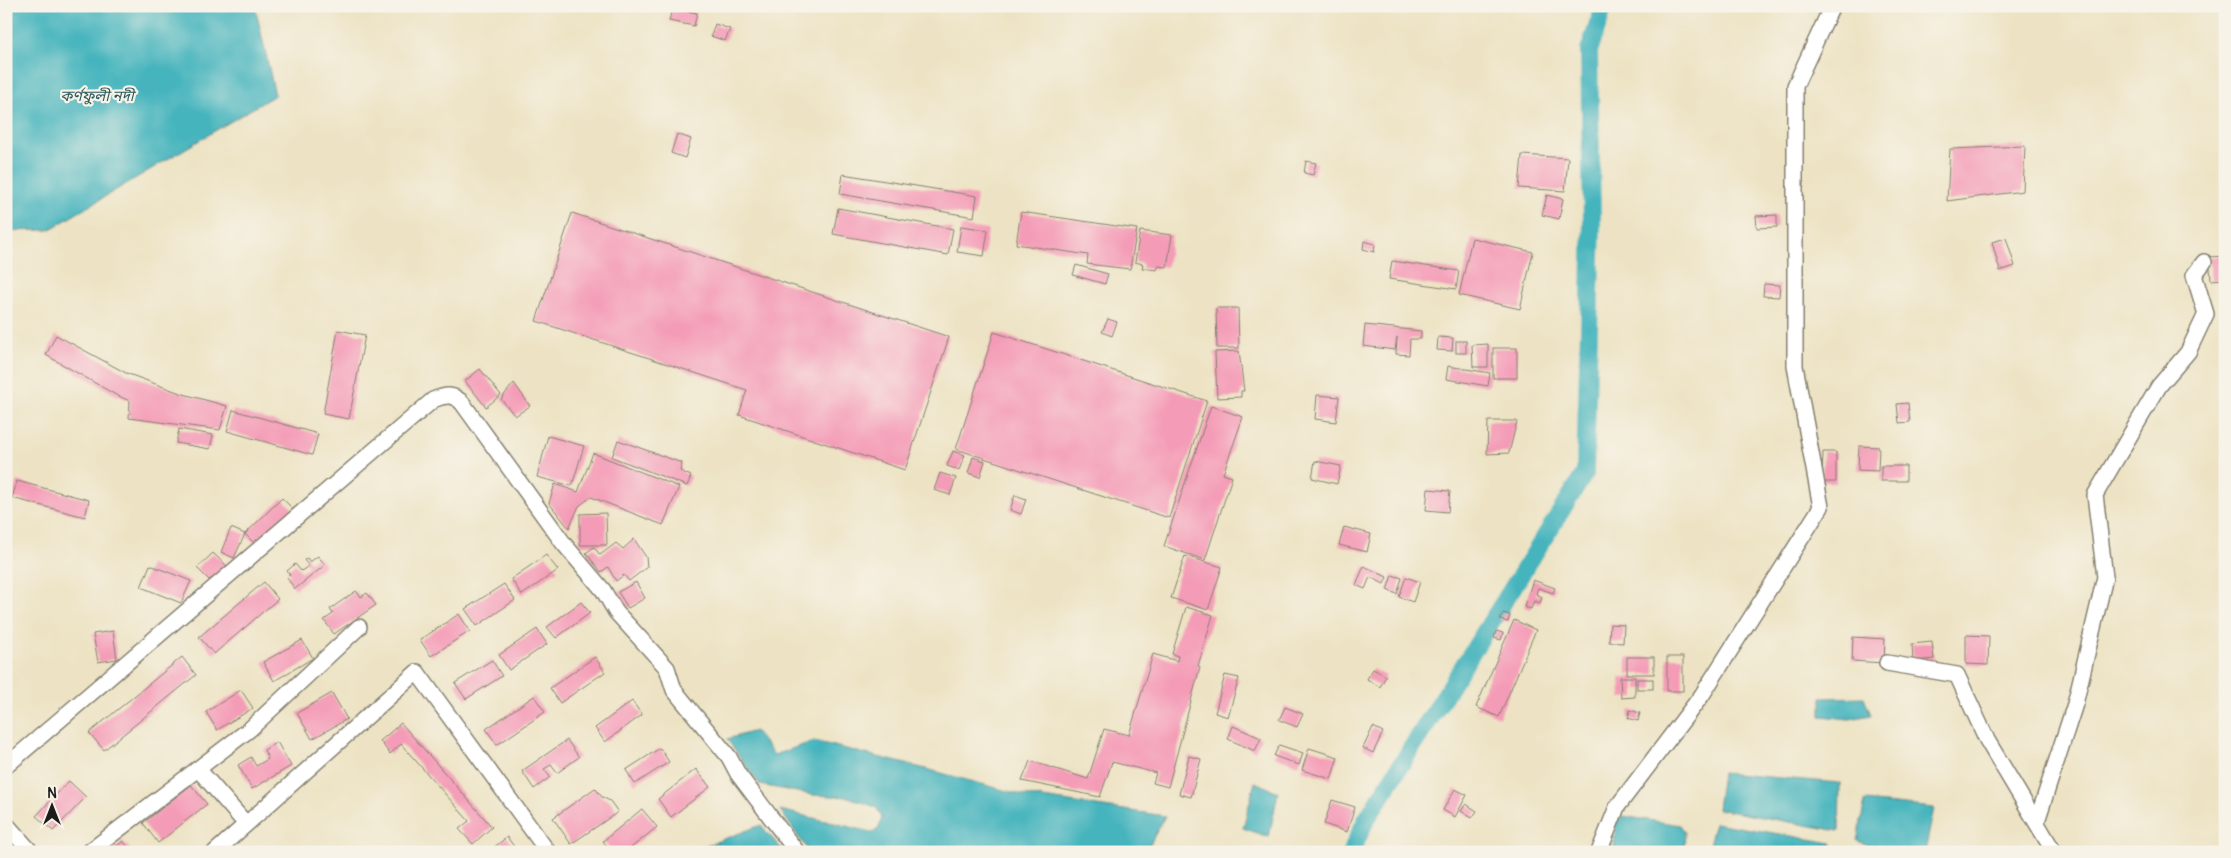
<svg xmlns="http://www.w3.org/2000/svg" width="2231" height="858" viewBox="0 0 2231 858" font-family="Pangolin,'Noto Sans Bengali',sans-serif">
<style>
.water{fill:#45b4bd;stroke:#30686c}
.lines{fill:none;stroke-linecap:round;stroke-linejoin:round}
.canal{stroke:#45b4bd;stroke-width:18}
.building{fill:#f49cb7}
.minor-casing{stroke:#848070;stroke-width:18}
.minor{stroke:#fff;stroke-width:15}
.labels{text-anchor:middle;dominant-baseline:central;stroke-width:4.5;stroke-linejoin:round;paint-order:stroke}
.water-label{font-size:15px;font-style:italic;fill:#2c595c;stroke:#f7f3e8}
</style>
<rect width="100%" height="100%" fill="#f7f3e8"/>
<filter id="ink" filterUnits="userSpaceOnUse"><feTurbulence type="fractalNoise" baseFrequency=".02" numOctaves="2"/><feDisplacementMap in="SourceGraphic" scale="10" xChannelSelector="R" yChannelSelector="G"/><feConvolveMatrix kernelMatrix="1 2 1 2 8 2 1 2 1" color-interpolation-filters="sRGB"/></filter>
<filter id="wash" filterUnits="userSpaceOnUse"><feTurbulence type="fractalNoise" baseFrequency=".0096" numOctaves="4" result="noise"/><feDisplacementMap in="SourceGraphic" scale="20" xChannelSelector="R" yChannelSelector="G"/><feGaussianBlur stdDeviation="1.12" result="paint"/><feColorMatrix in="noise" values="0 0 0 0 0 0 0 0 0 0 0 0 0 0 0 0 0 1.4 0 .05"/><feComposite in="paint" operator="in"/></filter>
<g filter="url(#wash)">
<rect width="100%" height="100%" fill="#ede3c4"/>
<g class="water">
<path d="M 6,6 L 255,6 L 275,95 L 49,230 L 6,231 Z"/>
<path d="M 1864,697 L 1871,715 L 1849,719 L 1821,716 L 1821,698 Z"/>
<path d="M 755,731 L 774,755 L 814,741 L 930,770 L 1022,795 L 1165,816 L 1150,844 L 1142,852 L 853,852 L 851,849 L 846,852 L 809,852 L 780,810 L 871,832 L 878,830 L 882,817 L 876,807 L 848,797 L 813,795 L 760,785 L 727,739 Z"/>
<path d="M 1722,773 L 1840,783 L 1839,831 L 1717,809 Z"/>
<path d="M 1255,782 L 1278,792 L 1269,837 L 1243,828 Z"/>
<path d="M 1865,801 L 1934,808 L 1925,852 L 1889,852 L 1857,841 Z"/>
<path d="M 1622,816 L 1680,825 L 1685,832 L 1684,852 L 1614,852 L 1615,821 Z"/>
<path d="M 1715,823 L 1832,843 L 1831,852 L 1707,852 Z"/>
<path d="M 761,825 L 784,852 L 708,852 L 705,846 Z"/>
</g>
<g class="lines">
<path class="canal" d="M 1351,852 L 1366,820 L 1585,473 L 1592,222 L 1589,51 L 1604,6"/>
</g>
<g id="blocks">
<g class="building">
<path d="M 672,8 L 697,13 L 694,26 L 669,21 Z"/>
<path d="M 715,24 L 730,29 L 725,41 L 711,36 Z"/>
<path d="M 677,134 L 691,139 L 685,158 L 671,153 Z"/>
<path d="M 2025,146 L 2023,191 L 1947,201 L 1950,149 Z"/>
<path d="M 1522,155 L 1568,158 L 1565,191 L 1519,188 Z"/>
<path d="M 1306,161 L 1316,163 L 1313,175 L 1304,173 Z"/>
<path d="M 843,174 L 977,196 L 974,217 L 840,194 Z"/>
<path d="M 1547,195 L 1563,199 L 1559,219 L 1542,215 Z"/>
<path d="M 838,208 L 953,229 L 948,255 L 833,234 Z"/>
<path d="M 1021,212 L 1137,229 L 1130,269 L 1087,264 L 1088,255 L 1016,244 Z"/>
<path d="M 572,213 L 949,337 L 905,470 L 739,415 L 747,390 L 536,321 Z"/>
<path d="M 1777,215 L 1777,227 L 1757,228 L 1756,216 Z"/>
<path d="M 961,226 L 988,230 L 984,256 L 957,252 Z"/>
<path d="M 1140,231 L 1172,235 L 1167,267 L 1158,266 L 1157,270 L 1142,268 L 1143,264 L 1135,262 Z"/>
<path d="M 1472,238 L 1533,252 L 1520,309 L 1459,295 Z"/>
<path d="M 2006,238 L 2015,266 L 2000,271 L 1992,242 Z"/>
<path d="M 1364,241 L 1375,244 L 1374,252 L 1363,249 Z"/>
<path d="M 2225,256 L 2225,279 L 2211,280 L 2209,257 Z"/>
<path d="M 1392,261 L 1459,271 L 1456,289 L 1389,279 Z"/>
<path d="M 1076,265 L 1108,274 L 1105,284 L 1073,275 Z"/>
<path d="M 1764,284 L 1780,285 L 1779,297 L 1763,296 Z"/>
<path d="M 1216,308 L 1238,308 L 1239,348 L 1217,348 Z"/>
<path d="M 1108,319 L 1117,322 L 1112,336 L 1102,332 Z"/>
<path d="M 1365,325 L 1421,331 L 1421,339 L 1410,339 L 1409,355 L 1396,354 L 1397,337 L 1395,350 L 1363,346 Z"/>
<path d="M 338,330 L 365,335 L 349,419 L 323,414 Z"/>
<path d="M 994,332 L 1207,401 L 1169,518 L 956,449 Z"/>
<path d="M 56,335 L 126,373 L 180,393 L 227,406 L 220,430 L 129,418 L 130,401 L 116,395 L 46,355 Z"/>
<path d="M 1438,337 L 1453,338 L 1452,351 L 1437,350 Z"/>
<rect x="1456" y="341" width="10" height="12"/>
<path d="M 1488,344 L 1488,367 L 1473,367 L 1472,345 Z"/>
<rect x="1493" y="348" width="24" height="30"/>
<path d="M 1239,351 L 1244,391 L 1241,391 L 1241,397 L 1217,398 L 1215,352 Z"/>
<path d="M 1448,366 L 1490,373 L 1488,386 L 1446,379 Z"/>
<path d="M 480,369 L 501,395 L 486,407 L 465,381 Z"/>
<path d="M 514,383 L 530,406 L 515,416 L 501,399 Z"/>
<path d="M 1317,395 L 1339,397 L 1336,422 L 1315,419 Z"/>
<path d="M 1908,403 L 1910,422 L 1899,423 L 1897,404 Z"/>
<path d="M 1211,406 L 1243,417 L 1223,474 L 1232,477 L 1205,560 L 1164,546 Z"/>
<path d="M 233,410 L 318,434 L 312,455 L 227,431 Z"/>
<path d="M 1488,421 L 1517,421 L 1509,453 L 1487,454 Z"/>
<path d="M 179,429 L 213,435 L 210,449 L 176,443 Z"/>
<path d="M 548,436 L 584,446 L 572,486 L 537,477 Z"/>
<path d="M 618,440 L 682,463 L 680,471 L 691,476 L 687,486 L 612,457 Z"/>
<path d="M 1859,446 L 1879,447 L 1878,471 L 1858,470 Z"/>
<path d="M 953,451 L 965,455 L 959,470 L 947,466 Z"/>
<path d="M 1823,452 L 1836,452 L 1836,482 L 1822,482 Z"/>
<path d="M 593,453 L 679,487 L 663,525 L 591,497 L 579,506 L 569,528 L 549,503 L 555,484 L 578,492 Z"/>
<path d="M 973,457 L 985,461 L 980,477 L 968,473 Z"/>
<path d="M 1315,461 L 1341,466 L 1337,484 L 1312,478 Z"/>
<rect x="1881" y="466" width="25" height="15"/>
<path d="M 940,473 L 956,478 L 950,495 L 934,490 Z"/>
<path d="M 17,481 L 89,500 L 85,517 L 12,498 Z"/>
<path d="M 1428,489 L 1450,491 L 1448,512 L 1426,510 Z"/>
<path d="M 1015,495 L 1026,499 L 1021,514 L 1010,510 Z"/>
<path d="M 282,498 L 293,509 L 256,545 L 245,534 L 234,558 L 221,552 L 231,528 L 245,534 Z"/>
<path d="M 606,513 L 607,545 L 580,545 L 580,514 Z"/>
<path d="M 1344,527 L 1371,534 L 1367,552 L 1339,545 Z"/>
<path d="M 634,539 L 646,557 L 647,567 L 629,581 L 624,575 L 616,581 L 608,567 L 601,572 L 586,553 L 594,547 L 600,555 L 616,543 L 623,549 Z"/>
<path d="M 213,553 L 229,568 L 209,580 L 197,568 Z"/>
<path d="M 546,555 L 558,570 L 522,595 L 511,579 Z"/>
<path d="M 318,556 L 325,565 L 295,589 L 287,578 L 290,575 L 287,571 L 295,564 L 301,571 L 309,566 L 304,560 L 307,558 L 310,562 Z"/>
<path d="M 1185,556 L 1222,567 L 1208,610 L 1171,598 Z"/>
<path d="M 150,565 L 191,581 L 181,603 L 141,587 Z"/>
<path d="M 1364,566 L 1387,577 L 1384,584 L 1370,577 L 1365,589 L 1356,585 Z"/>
<path d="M 1392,575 L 1402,578 L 1397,594 L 1387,590 Z"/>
<path d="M 1406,577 L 1420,582 L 1413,602 L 1399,597 Z"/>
<path d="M 1533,580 L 1555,588 L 1553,593 L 1538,588 L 1536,594 L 1542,597 L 1540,603 L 1534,601 L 1531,609 L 1524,607 Z"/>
<path d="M 264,582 L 278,599 L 214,654 L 199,637 Z"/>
<path d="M 636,582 L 645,598 L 628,608 L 618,592 Z"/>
<path d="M 504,584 L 515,600 L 477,626 L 465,609 Z"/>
<path d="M 356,591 L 361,597 L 367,593 L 376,605 L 334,634 L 324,620 L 333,614 L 330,609 Z"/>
<path d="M 581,602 L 590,613 L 556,638 L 547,627 Z"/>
<path d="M 1186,607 L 1213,615 L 1198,666 L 1200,667 L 1168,787 L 1153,783 L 1156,773 L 1112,762 L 1100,797 L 1022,781 L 1030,761 L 1088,779 L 1104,729 L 1129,735 L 1153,654 L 1177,661 L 1178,656 L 1172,654 Z"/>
<path d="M 1503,613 L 1510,615 L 1508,622 L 1500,620 Z"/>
<path d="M 459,614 L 470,631 L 431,656 L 420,640 Z"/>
<path d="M 1514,620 L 1536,630 L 1499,717 L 1476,707 Z"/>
<path d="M 1610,624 L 1624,625 L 1623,643 L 1609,642 Z"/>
<path d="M 537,629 L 547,644 L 509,670 L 499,655 Z"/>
<path d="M 113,631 L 117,659 L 98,662 L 93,634 Z"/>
<path d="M 1496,631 L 1503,633 L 1501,640 L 1494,638 Z"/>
<path d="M 1966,635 L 1989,636 L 1988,665 L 1966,664 Z"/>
<path d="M 1853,637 L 1885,639 L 1884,663 L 1852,661 Z"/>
<path d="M 302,640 L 313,658 L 274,681 L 263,662 Z"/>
<path d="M 1932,642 L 1934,659 L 1913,661 L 1912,644 Z"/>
<path d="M 182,657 L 196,675 L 104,750 L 89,733 Z"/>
<path d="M 595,657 L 605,672 L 560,703 L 550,688 Z"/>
<rect x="1627" y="657" width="27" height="17"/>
<rect x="1667" y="657" width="16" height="34"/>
<path d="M 492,660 L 502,676 L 466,699 L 455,683 Z"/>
<path d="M 1373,669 L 1386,676 L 1380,687 L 1367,679 Z"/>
<path d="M 1225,675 L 1239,678 L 1228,717 L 1215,713 Z"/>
<path d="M 1620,677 L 1635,677 L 1635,697 L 1621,698 Z"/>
<rect x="1637" y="679" width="16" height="10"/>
<path d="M 241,690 L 253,708 L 217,730 L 206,712 Z"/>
<path d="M 332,693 L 347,719 L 312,739 L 297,713 Z"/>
<path d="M 534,696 L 545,712 L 497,745 L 486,729 Z"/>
<path d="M 632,701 L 642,715 L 605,742 L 595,728 Z"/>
<path d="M 1285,707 L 1303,714 L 1297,727 L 1279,720 Z"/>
<path d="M 1630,710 L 1640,713 L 1638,721 L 1628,718 Z"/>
<path d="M 401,723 L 492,827 L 473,844 L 459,829 L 469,821 L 401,744 L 390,754 L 380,741 Z"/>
<path d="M 1233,726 L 1261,738 L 1255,751 L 1228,739 Z"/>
<path d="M 1373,727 L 1383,732 L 1373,753 L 1363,748 Z"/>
<path d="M 567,740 L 579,757 L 557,773 L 551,765 L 544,769 L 550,777 L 534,789 L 522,771 Z"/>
<path d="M 277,742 L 291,766 L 252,789 L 238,765 L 251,757 L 256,766 L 268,759 L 264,750 Z"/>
<path d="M 1279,745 L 1303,753 L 1299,765 L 1274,756 Z"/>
<path d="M 660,748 L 669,762 L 635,784 L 626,770 Z"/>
<path d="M 1309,748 L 1338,757 L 1331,779 L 1302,770 Z"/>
<path d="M 1189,756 L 1201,759 L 1191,797 L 1179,794 Z"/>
<path d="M 696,769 L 710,787 L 671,817 L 658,799 Z"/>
<path d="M 69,781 L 86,797 L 53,831 L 36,816 Z"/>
<path d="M 191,785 L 207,804 L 158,843 L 143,823 Z"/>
<path d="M 595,788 L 602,797 L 610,801 L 618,812 L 571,844 L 553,818 Z"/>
<path d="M 1455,789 L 1467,795 L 1455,817 L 1443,810 Z"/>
<path d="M 1332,800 L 1355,807 L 1347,832 L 1324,824 Z"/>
<path d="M 1466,804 L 1477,811 L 1472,818 L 1461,811 Z"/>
<path d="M 642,809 L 657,827 L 626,852 L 612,852 L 603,841 Z"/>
<path d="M 507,837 L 518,852 L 488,852 Z"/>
<path d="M 123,841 L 132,852 L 110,852 Z"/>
</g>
</g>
</g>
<g filter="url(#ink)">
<use href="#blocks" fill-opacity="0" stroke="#848070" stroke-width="1"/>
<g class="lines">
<g class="minor-casing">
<g id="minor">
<path d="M 1887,663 L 1957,675 L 1987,740 L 2054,852"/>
<path d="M 6,766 L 433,400 C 445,395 454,393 463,404 L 564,544 L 603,590 L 616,612 L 667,668 L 674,690 L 729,757 L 738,774 L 797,852"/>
<path d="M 198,769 L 246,824"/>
<path d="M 2037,821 L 2075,704 L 2105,577 L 2095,495 L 2159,386 L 2188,352 L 2206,314 L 2194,275 L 2204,262"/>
<path d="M 6,824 L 31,852"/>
<path d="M 89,852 L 250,729 L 359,627"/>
<path d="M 215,852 L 417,672 L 548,852"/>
<path d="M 1599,852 L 1617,807 L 1702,695 L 1821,507 L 1795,366 L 1795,86 L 1832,6"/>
</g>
</g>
<use href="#minor" class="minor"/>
</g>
</g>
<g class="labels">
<g class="water-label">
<text x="97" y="96">কর্ণফুলী নদী</text>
</g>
</g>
<rect width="2231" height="858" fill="none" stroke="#f7f3e8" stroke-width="25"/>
<g transform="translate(52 806)" stroke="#f7f3e8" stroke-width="4" paint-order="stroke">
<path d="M0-4L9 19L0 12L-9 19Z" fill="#1c1c1c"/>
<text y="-8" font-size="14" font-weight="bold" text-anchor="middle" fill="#1c1c1c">N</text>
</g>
</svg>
